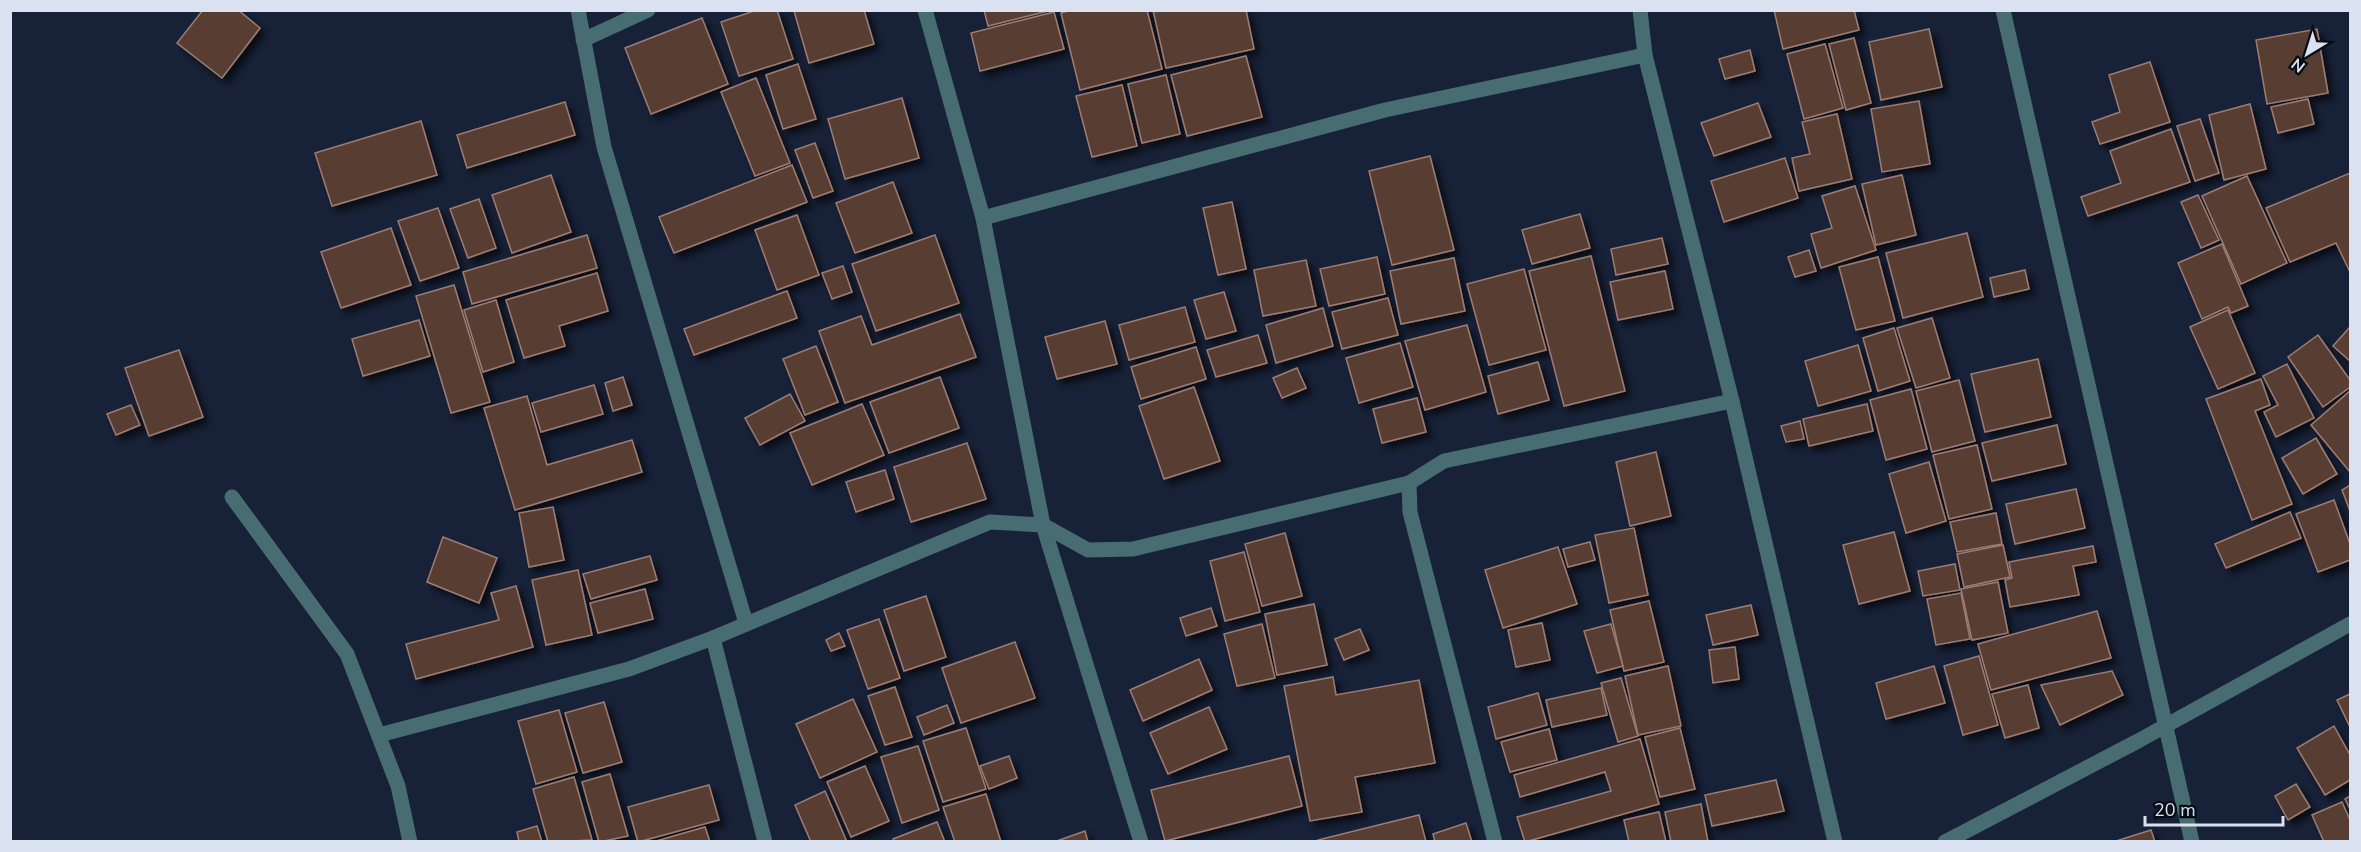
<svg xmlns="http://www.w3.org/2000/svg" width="2361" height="852" viewBox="0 0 2361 852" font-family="'Nunito Sans',sans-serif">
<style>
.building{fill:#593c32;stroke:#9d7c71;stroke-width:1.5;filter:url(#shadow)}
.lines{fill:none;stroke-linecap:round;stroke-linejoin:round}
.minor{stroke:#476c71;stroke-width:15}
</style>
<defs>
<filter id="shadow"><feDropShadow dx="5.5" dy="5.5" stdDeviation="3" flood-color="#0009"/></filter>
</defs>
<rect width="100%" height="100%" fill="#172137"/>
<g class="building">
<path d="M 203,10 L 238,10 L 260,28 L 222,78 L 177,43 Z"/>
<path d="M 757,10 L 777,10 L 793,59 L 739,76 L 721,22 Z"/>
<path d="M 864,10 L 874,44 L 809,63 L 794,11 Z"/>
<path d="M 984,10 L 1052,10 L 988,26 Z"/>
<path d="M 1072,10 L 1147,10 L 1162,69 L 1080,90 L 1061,13 Z"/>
<path d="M 1153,10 L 1246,10 L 1254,49 L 1166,68 Z"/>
<path d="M 1774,10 L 1854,10 L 1859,30 L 1783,49 Z"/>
<path d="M 1054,12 L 1064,49 L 980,71 L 971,33 Z"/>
<path d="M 702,18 L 728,84 L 651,114 L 625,48 Z"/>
<path d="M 1929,29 L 1942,87 L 1881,100 L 1869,42 Z"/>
<path d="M 2317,29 L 2328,93 L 2267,104 L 2256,40 Z"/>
<path d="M 1854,38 L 1871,103 L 1846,110 L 1829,44 Z"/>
<path d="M 1825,44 L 1843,108 L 1804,119 L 1787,54 Z"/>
<path d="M 1750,50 L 1755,71 L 1725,79 L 1719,59 Z"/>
<path d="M 1246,56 L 1262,117 L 1187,136 L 1171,75 Z"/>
<path d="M 2150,62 L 2170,122 L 2100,144 L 2092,122 L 2120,112 L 2109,75 Z"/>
<path d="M 798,64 L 816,119 L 783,129 L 766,75 Z"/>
<path d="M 1166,75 L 1180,134 L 1142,143 L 1128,84 Z"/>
<path d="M 756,78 L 790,163 L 755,176 L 721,92 Z"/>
<path d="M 1122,85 L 1137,146 L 1092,157 L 1076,96 Z"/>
<path d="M 902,98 L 919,158 L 845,179 L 828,119 Z"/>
<path d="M 2308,99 L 2314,124 L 2278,133 L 2271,107 Z"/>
<path d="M 1919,101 L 1930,164 L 1882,172 L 1871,109 Z"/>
<path d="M 565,102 L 575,135 L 467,168 L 457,135 Z"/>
<path d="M 1758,103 L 1771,137 L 1714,156 L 1701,123 Z"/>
<path d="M 2250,104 L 2266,169 L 2224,180 L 2209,115 Z"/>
<path d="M 1837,114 L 1852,179 L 1799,191 L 1792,158 L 1810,154 L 1802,122 Z"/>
<path d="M 2200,119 L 2219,173 L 2195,181 L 2177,126 Z"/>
<path d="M 421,121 L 437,175 L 332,206 L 315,153 Z"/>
<path d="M 2171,129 L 2190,182 L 2088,216 L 2081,197 L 2121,183 L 2110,151 Z"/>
<path d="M 815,143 L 833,191 L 813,198 L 795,150 Z"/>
<path d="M 1430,156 L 1454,250 L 1392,265 L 1369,171 Z"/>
<path d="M 1785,158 L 1798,198 L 1724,222 L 1711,181 Z"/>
<path d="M 792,165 L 807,202 L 674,253 L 659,217 Z"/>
<path d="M 2350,173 L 2350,272 L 2336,243 L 2290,262 L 2266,208 Z"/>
<path d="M 551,175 L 571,232 L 512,253 L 492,195 Z"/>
<path d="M 1902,175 L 1916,235 L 1876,245 L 1862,184 Z"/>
<path d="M 2247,176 L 2287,263 L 2241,284 L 2202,196 Z"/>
<path d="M 893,182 L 912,233 L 855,253 L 836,203 Z"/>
<path d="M 1855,186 L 1876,250 L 1821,268 L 1811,234 L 1832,228 L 1822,196 Z"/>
<path d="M 2198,195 L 2219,240 L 2201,248 L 2181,202 Z"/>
<path d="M 479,199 L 496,248 L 468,258 L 450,209 Z"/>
<path d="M 1232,202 L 1246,269 L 1218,275 L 1203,208 Z"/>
<path d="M 438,208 L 459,268 L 420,281 L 398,221 Z"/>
<path d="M 1580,214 L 1590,248 L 1532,264 L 1522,230 Z"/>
<path d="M 797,215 L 819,275 L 777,290 L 755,230 Z"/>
<path d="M 391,228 L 411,285 L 341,308 L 321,252 Z"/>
<path d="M 1967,233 L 1983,297 L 1903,318 L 1886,253 Z"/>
<path d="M 587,235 L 597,268 L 472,304 L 463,272 Z"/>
<path d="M 935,235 L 959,303 L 876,331 L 852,264 Z"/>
<path d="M 1662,238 L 1668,264 L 1616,275 L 1611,249 Z"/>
<path d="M 2222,244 L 2248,306 L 2231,313 L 2228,307 L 2202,319 L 2178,263 Z"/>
<path d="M 1809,250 L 1816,271 L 1795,277 L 1788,257 Z"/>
<path d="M 1591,256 L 1625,391 L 1564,406 L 1529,271 Z"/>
<path d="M 1377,257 L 1385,294 L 1329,306 L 1320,269 Z"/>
<path d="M 1878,257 L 1895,321 L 1856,330 L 1839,267 Z"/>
<path d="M 1454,258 L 1465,311 L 1401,324 L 1390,271 Z"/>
<path d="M 1306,260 L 1316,306 L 1263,316 L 1254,270 Z"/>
<path d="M 843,266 L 852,292 L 832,299 L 822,273 Z"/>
<path d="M 1524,269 L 1546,350 L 1489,365 L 1467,284 Z"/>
<path d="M 2025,270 L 2029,289 L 1994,297 L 1990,278 Z"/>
<path d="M 1665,271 L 1673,309 L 1618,320 L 1610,282 Z"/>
<path d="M 597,273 L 608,311 L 559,326 L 565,346 L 524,358 L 506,300 Z"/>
<path d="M 454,285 L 490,402 L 451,413 L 416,296 Z"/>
<path d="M 787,291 L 797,318 L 694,355 L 684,329 Z"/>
<path d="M 1224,292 L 1236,331 L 1206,339 L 1194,300 Z"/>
<path d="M 1388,298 L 1398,335 L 1342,349 L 1332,312 Z"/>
<path d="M 496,300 L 514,362 L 483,372 L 464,310 Z"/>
<path d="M 1185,307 L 1195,342 L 1129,360 L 1119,325 Z"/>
<path d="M 1323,308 L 1333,346 L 1276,363 L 1266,325 Z"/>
<path d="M 2228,310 L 2255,373 L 2218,389 L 2190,327 Z"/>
<path d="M 960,314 L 976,357 L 845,403 L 819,331 L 861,316 L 872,345 Z"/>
<path d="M 1932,318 L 1950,378 L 1916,388 L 1897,328 Z"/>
<path d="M 419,320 L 430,356 L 363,376 L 352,339 Z"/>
<path d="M 1105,321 L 1117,364 L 1057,379 L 1045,337 Z"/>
<path d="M 1467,325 L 1486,392 L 1425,410 L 1405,341 Z"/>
<path d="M 2350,327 L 2350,361 L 2333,346 Z"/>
<path d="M 1894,328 L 1910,381 L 1878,391 L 1863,338 Z"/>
<path d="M 1258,335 L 1267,363 L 1216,377 L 1207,350 Z"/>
<path d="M 2318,335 L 2350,380 L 2350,387 L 2323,407 L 2288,357 Z"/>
<path d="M 1400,343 L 1413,387 L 1359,403 L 1346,358 Z"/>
<path d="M 1858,345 L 1871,391 L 1818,406 L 1805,361 Z"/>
<path d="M 816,346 L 838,402 L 805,415 L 783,359 Z"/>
<path d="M 1196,347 L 1206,379 L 1141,399 L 1131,367 Z"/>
<path d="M 179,350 L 203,417 L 149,436 L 125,368 Z"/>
<path d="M 2038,359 L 2051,417 L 1985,432 L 1971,374 Z"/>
<path d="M 1538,362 L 1549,400 L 1498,414 L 1488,376 Z"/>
<path d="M 2287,364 L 2314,418 L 2276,437 L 2264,412 L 2278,405 L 2263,376 Z"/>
<path d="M 1297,368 L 1306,388 L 1282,398 L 1273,378 Z"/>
<path d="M 623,377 L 632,405 L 613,411 L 605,383 Z"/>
<path d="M 940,377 L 959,428 L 889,453 L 870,402 Z"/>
<path d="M 2261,379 L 2270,405 L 2255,411 L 2292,504 L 2252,520 L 2206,399 Z"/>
<path d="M 1959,380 L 1975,441 L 1932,452 L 1916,391 Z"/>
<path d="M 594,385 L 603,414 L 541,432 L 532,403 Z"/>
<path d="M 1194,387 L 1220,461 L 1164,479 L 1139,406 Z"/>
<path d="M 1911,389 L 1927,449 L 1886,460 L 1870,400 Z"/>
<path d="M 2350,391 L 2350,472 L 2311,425 Z"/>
<path d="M 790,394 L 805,421 L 760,445 L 745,418 Z"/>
<path d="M 527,396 L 547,465 L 632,440 L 642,472 L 515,510 L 484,408 Z"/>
<path d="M 1417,398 L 1426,432 L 1382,443 L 1373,409 Z"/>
<path d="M 862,404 L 884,455 L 812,485 L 790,433 Z"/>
<path d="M 1867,404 L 1873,431 L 1809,446 L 1803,419 Z"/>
<path d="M 131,405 L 140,425 L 116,435 L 107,414 Z"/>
<path d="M 1800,421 L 1804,439 L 1786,442 L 1781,426 Z"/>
<path d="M 2057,425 L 2066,464 L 1992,481 L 1982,443 Z"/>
<path d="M 2316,438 L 2337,474 L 2303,494 L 2282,458 Z"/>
<path d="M 967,443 L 986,499 L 911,522 L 894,467 Z"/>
<path d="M 1977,445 L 1992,509 L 1949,519 L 1933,455 Z"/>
<path d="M 1656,452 L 1671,516 L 1630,526 L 1616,462 Z"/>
<path d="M 1929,462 L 1946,521 L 1906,533 L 1889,474 Z"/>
<path d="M 885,470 L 894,499 L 856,512 L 846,482 Z"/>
<path d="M 2350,485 L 2350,511 L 2342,490 Z"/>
<path d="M 2076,489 L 2085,528 L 2015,544 L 2006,504 Z"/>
<path d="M 2334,500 L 2350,544 L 2350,560 L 2318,572 L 2296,514 Z"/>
<path d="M 553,507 L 564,560 L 529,567 L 519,513 Z"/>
<path d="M 2290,512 L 2301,538 L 2226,568 L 2215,544 Z"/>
<path d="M 1996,513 L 2002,544 L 1957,552 L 1950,522 Z"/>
<path d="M 1634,528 L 1648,595 L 1609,603 L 1595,535 Z"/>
<path d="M 1894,532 L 1910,591 L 1859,604 L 1843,545 Z"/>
<path d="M 1285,533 L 1302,596 L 1262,606 L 1245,544 Z"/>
<path d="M 443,537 L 497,558 L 479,603 L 427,582 Z"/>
<path d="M 1590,542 L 1595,560 L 1568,567 L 1563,549 Z"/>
<path d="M 2003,545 L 2010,577 L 1964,587 L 1957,554 Z"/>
<path d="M 2093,546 L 2096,562 L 2073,566 L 2079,595 L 2010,607 L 2005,580 L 2012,578 L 2009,562 Z"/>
<path d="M 1558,547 L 1577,604 L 1503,628 L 1485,570 Z"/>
<path d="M 1244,552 L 1260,612 L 1225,621 L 1210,561 Z"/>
<path d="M 650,556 L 657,580 L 591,599 L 583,574 Z"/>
<path d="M 1955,564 L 1960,590 L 1923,596 L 1918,571 Z"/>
<path d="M 578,570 L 592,635 L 546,645 L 532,580 Z"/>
<path d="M 1998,582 L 2008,633 L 1972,640 L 1961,589 Z"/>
<path d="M 516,586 L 533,647 L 416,679 L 406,644 L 499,620 L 491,593 Z"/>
<path d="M 645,589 L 653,619 L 598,633 L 590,603 Z"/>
<path d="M 1961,593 L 1970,639 L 1936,645 L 1927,599 Z"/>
<path d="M 926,596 L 946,657 L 904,671 L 884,610 Z"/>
<path d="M 1649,601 L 1664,662 L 1624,671 L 1610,610 Z"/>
<path d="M 1314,604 L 1327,665 L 1277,675 L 1265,614 Z"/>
<path d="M 1751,605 L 1758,635 L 1713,645 L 1706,615 Z"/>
<path d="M 1211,608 L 1217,626 L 1186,636 L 1180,618 Z"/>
<path d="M 2097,611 L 2111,658 L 1991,690 L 1978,644 Z"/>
<path d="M 879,619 L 900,678 L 868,689 L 847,630 Z"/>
<path d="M 1542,623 L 1550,660 L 1516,667 L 1508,630 Z"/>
<path d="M 1262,624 L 1275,678 L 1237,686 L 1224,634 Z"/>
<path d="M 1611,624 L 1623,666 L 1597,673 L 1584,631 Z"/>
<path d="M 1360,629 L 1369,650 L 1344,660 L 1335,639 Z"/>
<path d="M 839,633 L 845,646 L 831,651 L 826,640 Z"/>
<path d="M 1015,642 L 1035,698 L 961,723 L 942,668 Z"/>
<path d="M 1735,647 L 1739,679 L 1713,683 L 1709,650 Z"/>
<path d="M 1979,656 L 1998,725 L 1963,735 L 1944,666 Z"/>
<path d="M 1199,659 L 1212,690 L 1143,721 L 1130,690 Z"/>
<path d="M 1668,666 L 1681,726 L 1638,735 L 1625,676 Z"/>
<path d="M 1934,666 L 1945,703 L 1886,719 L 1876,683 Z"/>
<path d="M 2112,671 L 2123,695 L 2060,725 L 2041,685 Z"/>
<path d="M 1333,677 L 1336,695 L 1419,680 L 1435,763 L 1355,777 L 1362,812 L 1310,821 L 1284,686 Z"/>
<path d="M 1621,678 L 1638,736 L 1618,742 L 1601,683 Z"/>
<path d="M 2028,685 L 2039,728 L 2005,738 L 1992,694 Z"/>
<path d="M 895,687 L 912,737 L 885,745 L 868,696 Z"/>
<path d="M 1601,688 L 1607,715 L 1552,727 L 1546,700 Z"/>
<path d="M 1538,693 L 1547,725 L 1496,739 L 1488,707 Z"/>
<path d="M 2350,694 L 2350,727 L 2337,700 Z"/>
<path d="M 853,699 L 877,752 L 820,778 L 796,724 Z"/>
<path d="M 604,702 L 622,762 L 583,773 L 565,713 Z"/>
<path d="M 947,705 L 954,723 L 924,735 L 917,717 Z"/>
<path d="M 1209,707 L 1227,749 L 1168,774 L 1150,733 Z"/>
<path d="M 559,710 L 577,772 L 536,784 L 518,721 Z"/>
<path d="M 2334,726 L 2350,755 L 2350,780 L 2325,795 L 2297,748 Z"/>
<path d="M 966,728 L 986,789 L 943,802 L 923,741 Z"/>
<path d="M 1680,728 L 1695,789 L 1660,797 L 1645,737 Z"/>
<path d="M 1549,729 L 1557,760 L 1510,772 L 1501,742 Z"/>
<path d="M 1640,739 L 1659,804 L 1525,842 L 1517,817 L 1611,791 L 1605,772 L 1520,797 L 1514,775 Z"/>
<path d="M 918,746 L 939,810 L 902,823 L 881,757 Z"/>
<path d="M 1009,756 L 1017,778 L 989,789 L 980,766 Z"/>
<path d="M 1289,756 L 1302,806 L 1165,841 L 1151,790 Z"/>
<path d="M 865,766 L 889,821 L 851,837 L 827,782 Z"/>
<path d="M 610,774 L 628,836 L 599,842 L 582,782 Z"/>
<path d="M 574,777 L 592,840 L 548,842 L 533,789 Z"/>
<path d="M 1776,780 L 1784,811 L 1712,826 L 1705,795 Z"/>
<path d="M 2296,784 L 2310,807 L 2288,820 L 2275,796 Z"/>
<path d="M 709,785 L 719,820 L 638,842 L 628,807 Z"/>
<path d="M 825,791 L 847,842 L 811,842 L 795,805 Z"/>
<path d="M 986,794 L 1001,842 L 955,842 L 943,807 Z"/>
<path d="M 2350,796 L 2350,809 L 2345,799 Z"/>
<path d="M 2342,802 L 2350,820 L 2350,842 L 2324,842 L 2312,815 Z"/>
<path d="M 1701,804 L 1708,842 L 1671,842 L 1665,812 Z"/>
<path d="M 1659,812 L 1666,842 L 1629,842 L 1624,820 Z"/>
<path d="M 1419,815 L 1426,842 L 1319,842 L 1318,840 Z"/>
<path d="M 937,822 L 945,842 L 894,842 L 893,839 Z"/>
<path d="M 1466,823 L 1472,842 L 1435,842 L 1433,834 Z"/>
<path d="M 537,826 L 542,842 L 519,842 L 517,832 Z"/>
<path d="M 705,827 L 710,842 L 653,842 Z"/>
<path d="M 2151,830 L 2155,842 L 2113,842 Z"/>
<path d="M 1085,831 L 1088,842 L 1054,842 Z"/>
</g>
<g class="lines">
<g class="minor">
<path d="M 578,10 L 604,147 L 746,623"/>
<path d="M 925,10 L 983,218 L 1043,525 L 1141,842"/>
<path d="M 1640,10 L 1645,55 L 1732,401 L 1835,842"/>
<path d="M 2003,10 L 2192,842"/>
<path d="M 583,40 L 648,10"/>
<path d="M 983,218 L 1385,110 L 1645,55"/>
<path d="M 232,497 L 347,654 L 398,786 L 410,842"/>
<path d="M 379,735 L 629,669 L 713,638"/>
<path d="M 765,842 L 713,638 L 990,522 L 1043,525 L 1088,550 L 1133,549 L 1409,483"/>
<path d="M 1495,842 L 1410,512 L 1409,483 L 1444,461 L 1732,401"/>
<path d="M 1945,842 L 2138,741 L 2350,624"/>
</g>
</g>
<rect width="2361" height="852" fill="none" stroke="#dae1f1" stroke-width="24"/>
<g transform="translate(2307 54) rotate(218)" stroke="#070b14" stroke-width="4.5" paint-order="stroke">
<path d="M0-4.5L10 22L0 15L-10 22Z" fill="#dae1f1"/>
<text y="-9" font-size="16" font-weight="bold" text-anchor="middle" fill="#dae1f1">N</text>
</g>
<path d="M2145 816v9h138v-9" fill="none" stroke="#dae1f1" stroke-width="3"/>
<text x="2154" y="816" font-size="18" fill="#dae1f1" stroke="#070b14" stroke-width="4.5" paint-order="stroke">20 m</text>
</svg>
